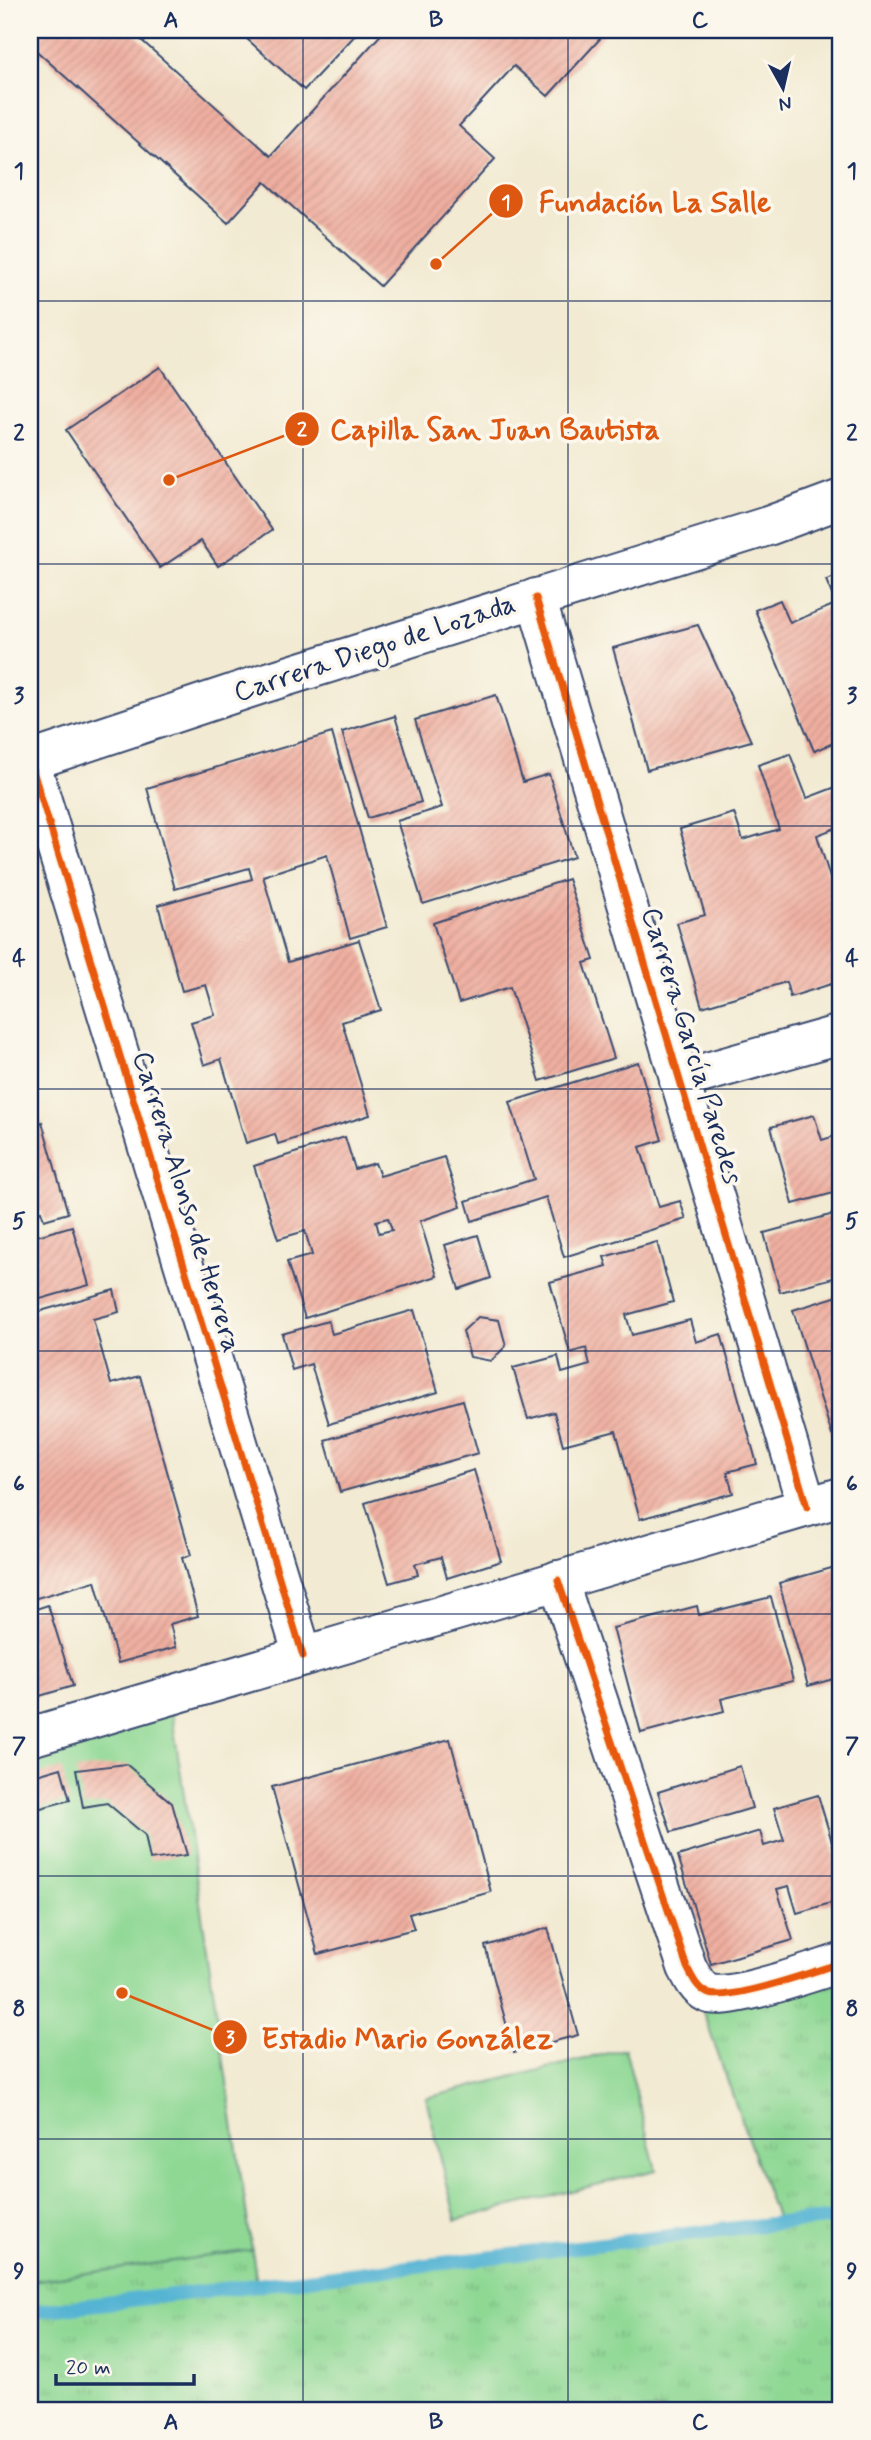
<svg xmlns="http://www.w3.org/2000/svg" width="871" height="2440" viewBox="0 0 871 2440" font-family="Mynerve,sans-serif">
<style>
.grass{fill:url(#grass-tufts);stroke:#558479;stroke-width:2}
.garden{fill:#8fd894;stroke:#558479;stroke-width:2}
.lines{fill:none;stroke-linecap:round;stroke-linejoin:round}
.stream{stroke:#55b4d3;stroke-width:14}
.building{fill:url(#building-hatch);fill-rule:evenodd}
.street-casing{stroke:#3b4b6f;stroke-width:42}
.street{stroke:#fff;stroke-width:38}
.cycleway-casing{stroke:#fbf7ec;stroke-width:11}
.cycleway{stroke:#e8590c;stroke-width:7}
.grid{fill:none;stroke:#1b2f5e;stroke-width:2;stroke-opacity:0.55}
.labels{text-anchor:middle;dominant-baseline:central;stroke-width:7;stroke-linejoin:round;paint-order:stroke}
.street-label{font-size:28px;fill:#1b2f5e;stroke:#fbf7ec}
.leader{fill:none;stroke:#de5710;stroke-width:2.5}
.callout-dot{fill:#de5710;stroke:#fbf7ec;stroke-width:2.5}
.mark-label{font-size:21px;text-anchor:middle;font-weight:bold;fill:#fff}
.callout-label{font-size:30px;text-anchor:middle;font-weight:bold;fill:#de5710;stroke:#fbf7ec;stroke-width:7;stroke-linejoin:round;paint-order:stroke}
.neatline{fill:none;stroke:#1b2f5e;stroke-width:2.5}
.grid-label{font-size:23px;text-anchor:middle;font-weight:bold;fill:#1b2f5e}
</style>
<defs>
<pattern id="grass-tufts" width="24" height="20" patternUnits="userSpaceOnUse" patternTransform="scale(1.75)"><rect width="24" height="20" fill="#8fd894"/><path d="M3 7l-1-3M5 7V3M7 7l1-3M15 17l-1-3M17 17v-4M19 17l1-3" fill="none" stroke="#7bba82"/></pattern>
<pattern id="building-hatch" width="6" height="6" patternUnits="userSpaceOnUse" patternTransform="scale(1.75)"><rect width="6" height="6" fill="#efafa0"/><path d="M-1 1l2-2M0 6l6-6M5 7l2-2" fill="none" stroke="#cc978c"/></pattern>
</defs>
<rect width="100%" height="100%" fill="#fbf7ec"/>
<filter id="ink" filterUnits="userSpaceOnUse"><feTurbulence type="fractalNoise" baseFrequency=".0143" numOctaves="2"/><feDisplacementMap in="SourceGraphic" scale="14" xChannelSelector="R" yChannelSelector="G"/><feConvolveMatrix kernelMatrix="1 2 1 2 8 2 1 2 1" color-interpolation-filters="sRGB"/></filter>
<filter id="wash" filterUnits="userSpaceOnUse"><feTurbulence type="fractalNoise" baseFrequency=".00686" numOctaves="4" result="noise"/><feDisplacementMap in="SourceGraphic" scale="28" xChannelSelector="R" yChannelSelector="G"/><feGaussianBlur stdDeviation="1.57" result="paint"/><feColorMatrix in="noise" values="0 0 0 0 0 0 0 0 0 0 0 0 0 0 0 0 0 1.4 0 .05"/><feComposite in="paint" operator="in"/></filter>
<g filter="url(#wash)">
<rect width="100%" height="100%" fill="#f2ead2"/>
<path class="grass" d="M 841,1963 L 841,2410 L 30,2410 L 30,2281 L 252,2250 L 257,2284 L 778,2223 L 687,1967 L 697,1985 Z"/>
<g class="garden">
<path d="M 169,1695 L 252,2250 L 30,2281 L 30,1737 Z"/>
<path d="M 625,2049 L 656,2170 L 456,2220 L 426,2098 Z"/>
</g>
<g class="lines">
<path class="stream" d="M 30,2312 L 779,2223 L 841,2218"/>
</g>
<g id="blocks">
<g class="building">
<path d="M 30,30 L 130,30 L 271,156 L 385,30 L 608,30 L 548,96 L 514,66 L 459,126 L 495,159 L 380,286 L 265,182 L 228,223 L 30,45 Z"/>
<path d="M 237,30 L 360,30 L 304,90 Z"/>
<path d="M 160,367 L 272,530 L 218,566 L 201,541 L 160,568 L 66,430 Z"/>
<path d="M 841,575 L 841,740 L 814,751 L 755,610 L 780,600 L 790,623 L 836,604 L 826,580 Z"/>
<path d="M 698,625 L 751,741 L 647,770 L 613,648 Z"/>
<path d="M 496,695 L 523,782 L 549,774 L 574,857 L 423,904 L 397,821 L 442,807 L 415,720 Z"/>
<path d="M 395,716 L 421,802 L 368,818 L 342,732 Z"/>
<path d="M 332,733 L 387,927 L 350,938 L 327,855 L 263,876 L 288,962 L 359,940 L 381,1010 L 342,1022 L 370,1115 L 278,1144 L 275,1134 L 246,1143 L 221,1059 L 204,1065 L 191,1022 L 215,1015 L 206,985 L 182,991 L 158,905 L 252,879 L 249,868 L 175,889 L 147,788 Z"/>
<path d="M 790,754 L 807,798 L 841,785 L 841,826 L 817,835 L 841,914 L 841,981 L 790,997 L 786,982 L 702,1007 L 677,923 L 705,915 L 680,829 L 734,813 L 743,840 L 779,829 L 758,765 Z"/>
<path d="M 568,879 L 594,960 L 584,963 L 614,1058 L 540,1081 L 510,987 L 459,1003 L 433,923 Z"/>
<path d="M 638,1062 L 662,1140 L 640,1147 L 659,1207 L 680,1201 L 686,1219 L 564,1257 L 546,1197 L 472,1221 L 466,1201 L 534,1179 L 510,1102 Z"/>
<path d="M 814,1115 L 822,1140 L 841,1134 L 841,1191 L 793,1204 L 771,1127 Z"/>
<path d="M 42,1122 L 68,1213 L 44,1220 L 41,1211 L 30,1214 L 30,1125 Z"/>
<path d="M 345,1137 L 355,1169 L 375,1163 L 380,1176 L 444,1157 L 461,1207 L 420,1221 L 437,1276 L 305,1318 L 287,1262 L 312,1255 L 305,1231 L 278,1239 L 254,1166 ZM 388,1218 L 392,1230 L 379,1233 L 376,1221 Z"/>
<path d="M 841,1212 L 841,1276 L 780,1292 L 764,1233 Z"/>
<path d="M 72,1226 L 89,1285 L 30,1302 L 30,1238 Z"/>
<path d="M 478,1235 L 491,1278 L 459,1289 L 445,1245 Z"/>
<path d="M 657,1242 L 673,1302 L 626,1315 L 632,1335 L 690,1320 L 696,1342 L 721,1334 L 757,1464 L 727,1472 L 733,1493 L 640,1519 L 616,1431 L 563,1445 L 554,1412 L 528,1419 L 513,1368 L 558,1356 L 562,1373 L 590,1365 L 586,1348 L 570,1353 L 550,1282 L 607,1266 L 604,1257 Z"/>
<path d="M 114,1290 L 119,1312 L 93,1319 L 111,1384 L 140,1376 L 191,1555 L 182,1558 L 198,1616 L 170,1624 L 176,1647 L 118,1663 L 95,1581 L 30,1600 L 30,1314 Z"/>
<path d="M 841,1295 L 841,1433 L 832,1435 L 793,1310 Z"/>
<path d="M 414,1310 L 438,1392 L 329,1424 L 311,1364 L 292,1370 L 282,1334 L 328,1321 L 332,1334 Z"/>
<path d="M 478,1317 L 499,1320 L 506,1346 L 491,1361 L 470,1357 L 463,1331 Z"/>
<path d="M 463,1400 L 478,1453 L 340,1492 L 325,1440 Z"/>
<path d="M 474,1470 L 501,1561 L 447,1578 L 441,1557 L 415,1564 L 418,1575 L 389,1583 L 365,1503 Z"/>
<path d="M 835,1567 L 841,1590 L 841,1677 L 808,1686 L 779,1583 Z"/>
<path d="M 771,1597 L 793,1681 L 721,1699 L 724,1711 L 641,1733 L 613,1628 L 697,1606 L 699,1615 Z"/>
<path d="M 48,1605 L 73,1686 L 30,1699 L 30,1611 Z"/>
<path d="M 450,1739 L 491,1892 L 409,1914 L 414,1929 L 318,1954 L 272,1787 Z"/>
<path d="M 126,1764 L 172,1803 L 187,1855 L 150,1860 L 145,1835 L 107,1803 L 83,1807 L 76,1770 Z"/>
<path d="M 740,1766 L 752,1808 L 671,1832 L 658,1792 Z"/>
<path d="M 61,1768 L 70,1800 L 30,1811 L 30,1777 Z"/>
<path d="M 818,1795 L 841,1872 L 841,1900 L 797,1913 L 789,1886 L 777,1889 L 793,1940 L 711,1964 L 678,1856 L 760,1831 L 764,1846 L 784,1840 L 774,1808 Z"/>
<path d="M 548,1928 L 578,2035 L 514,2052 L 485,1946 Z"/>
</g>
</g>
</g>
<g filter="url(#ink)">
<use href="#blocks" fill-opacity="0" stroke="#3b4b6f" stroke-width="2"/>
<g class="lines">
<g class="street-casing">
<g id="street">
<path d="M 536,598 L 807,1507"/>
<path d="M 30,761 L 303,1656"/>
<path d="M 30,761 L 265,683 L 768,526 L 841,499"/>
<path d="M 679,1080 L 841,1034"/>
<path d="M 558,1580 L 687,1967 C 692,1977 697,1988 707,1993 C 726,2003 817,1970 841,1963"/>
<path d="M 30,1737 L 841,1497"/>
</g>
</g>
<use href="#street" class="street"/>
<g class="cycleway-casing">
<g id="cycleway">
<path d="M 536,598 L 807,1507"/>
<path d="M 30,761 L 303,1656"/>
<path d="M 558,1580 L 687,1967 C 692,1977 697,1988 707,1993 C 726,2003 817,1970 841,1963"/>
</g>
</g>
<use href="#cycleway" class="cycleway"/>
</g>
</g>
<path class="grid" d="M 303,30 L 303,2410M 568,30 L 568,2410M 30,301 L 841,301M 30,564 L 841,564M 30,826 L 841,826M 30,1089 L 841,1089M 30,1351 L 841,1351M 30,1614 L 841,1614M 30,1876 L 841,1876M 30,2139 L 841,2139"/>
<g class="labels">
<g class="street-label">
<text transform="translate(375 649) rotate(-18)">Carrera Diego de Lozada</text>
<text transform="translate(691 1046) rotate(73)">Carrera García Paredes</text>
<text transform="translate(186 1202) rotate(73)">Carrera Alonso de Herrera</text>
</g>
</g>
<path class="leader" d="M436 264L506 201M169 480L302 429M122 1993L230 2037"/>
<g class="callout-dot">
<circle cx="436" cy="264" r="7"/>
<circle cx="169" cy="480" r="7"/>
<circle cx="122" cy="1993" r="7"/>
<circle cx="506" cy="201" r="18"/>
<circle cx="302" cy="429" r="18"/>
<circle cx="230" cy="2037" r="18"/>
</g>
<g class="mark-label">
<text x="506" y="209">1</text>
<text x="302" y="436">2</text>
<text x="230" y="2045">3</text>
</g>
<g class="callout-label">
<text x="655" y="212">Fundación La Salle</text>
<text x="495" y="439">Capilla San Juan Bautista</text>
<text x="407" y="2048">Estadio Mario González</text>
</g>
<rect width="871" height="2440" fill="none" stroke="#fbf7ec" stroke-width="77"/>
<g transform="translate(783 88) rotate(172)" stroke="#fbf7ec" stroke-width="5" paint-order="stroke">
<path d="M0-5L12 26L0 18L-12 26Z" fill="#1b2f5e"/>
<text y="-10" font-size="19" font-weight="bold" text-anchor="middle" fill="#1b2f5e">N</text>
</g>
<path d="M56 2374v10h138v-10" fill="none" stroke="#1b2f5e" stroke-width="3.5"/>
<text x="66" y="2374" font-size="21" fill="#1b2f5e" stroke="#fbf7ec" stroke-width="5" paint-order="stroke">20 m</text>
<rect x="38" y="38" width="794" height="2364" class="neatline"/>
<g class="grid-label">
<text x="171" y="27">A</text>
<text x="436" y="27">B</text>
<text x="700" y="27">C</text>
<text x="19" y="178">1</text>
<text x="852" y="178">1</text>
<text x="19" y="440">2</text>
<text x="852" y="440">2</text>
<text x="19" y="703">3</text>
<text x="852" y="703">3</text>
<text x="19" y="965">4</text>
<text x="852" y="965">4</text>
<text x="19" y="1228">5</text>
<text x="852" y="1228">5</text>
<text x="19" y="1491">6</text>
<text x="852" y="1491">6</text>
<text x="19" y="1753">7</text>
<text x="852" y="1753">7</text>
<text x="19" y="2016">8</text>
<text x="852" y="2016">8</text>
<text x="19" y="2278">9</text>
<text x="852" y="2278">9</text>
<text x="171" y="2429">A</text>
<text x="436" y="2429">B</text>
<text x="700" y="2429">C</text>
</g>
</svg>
